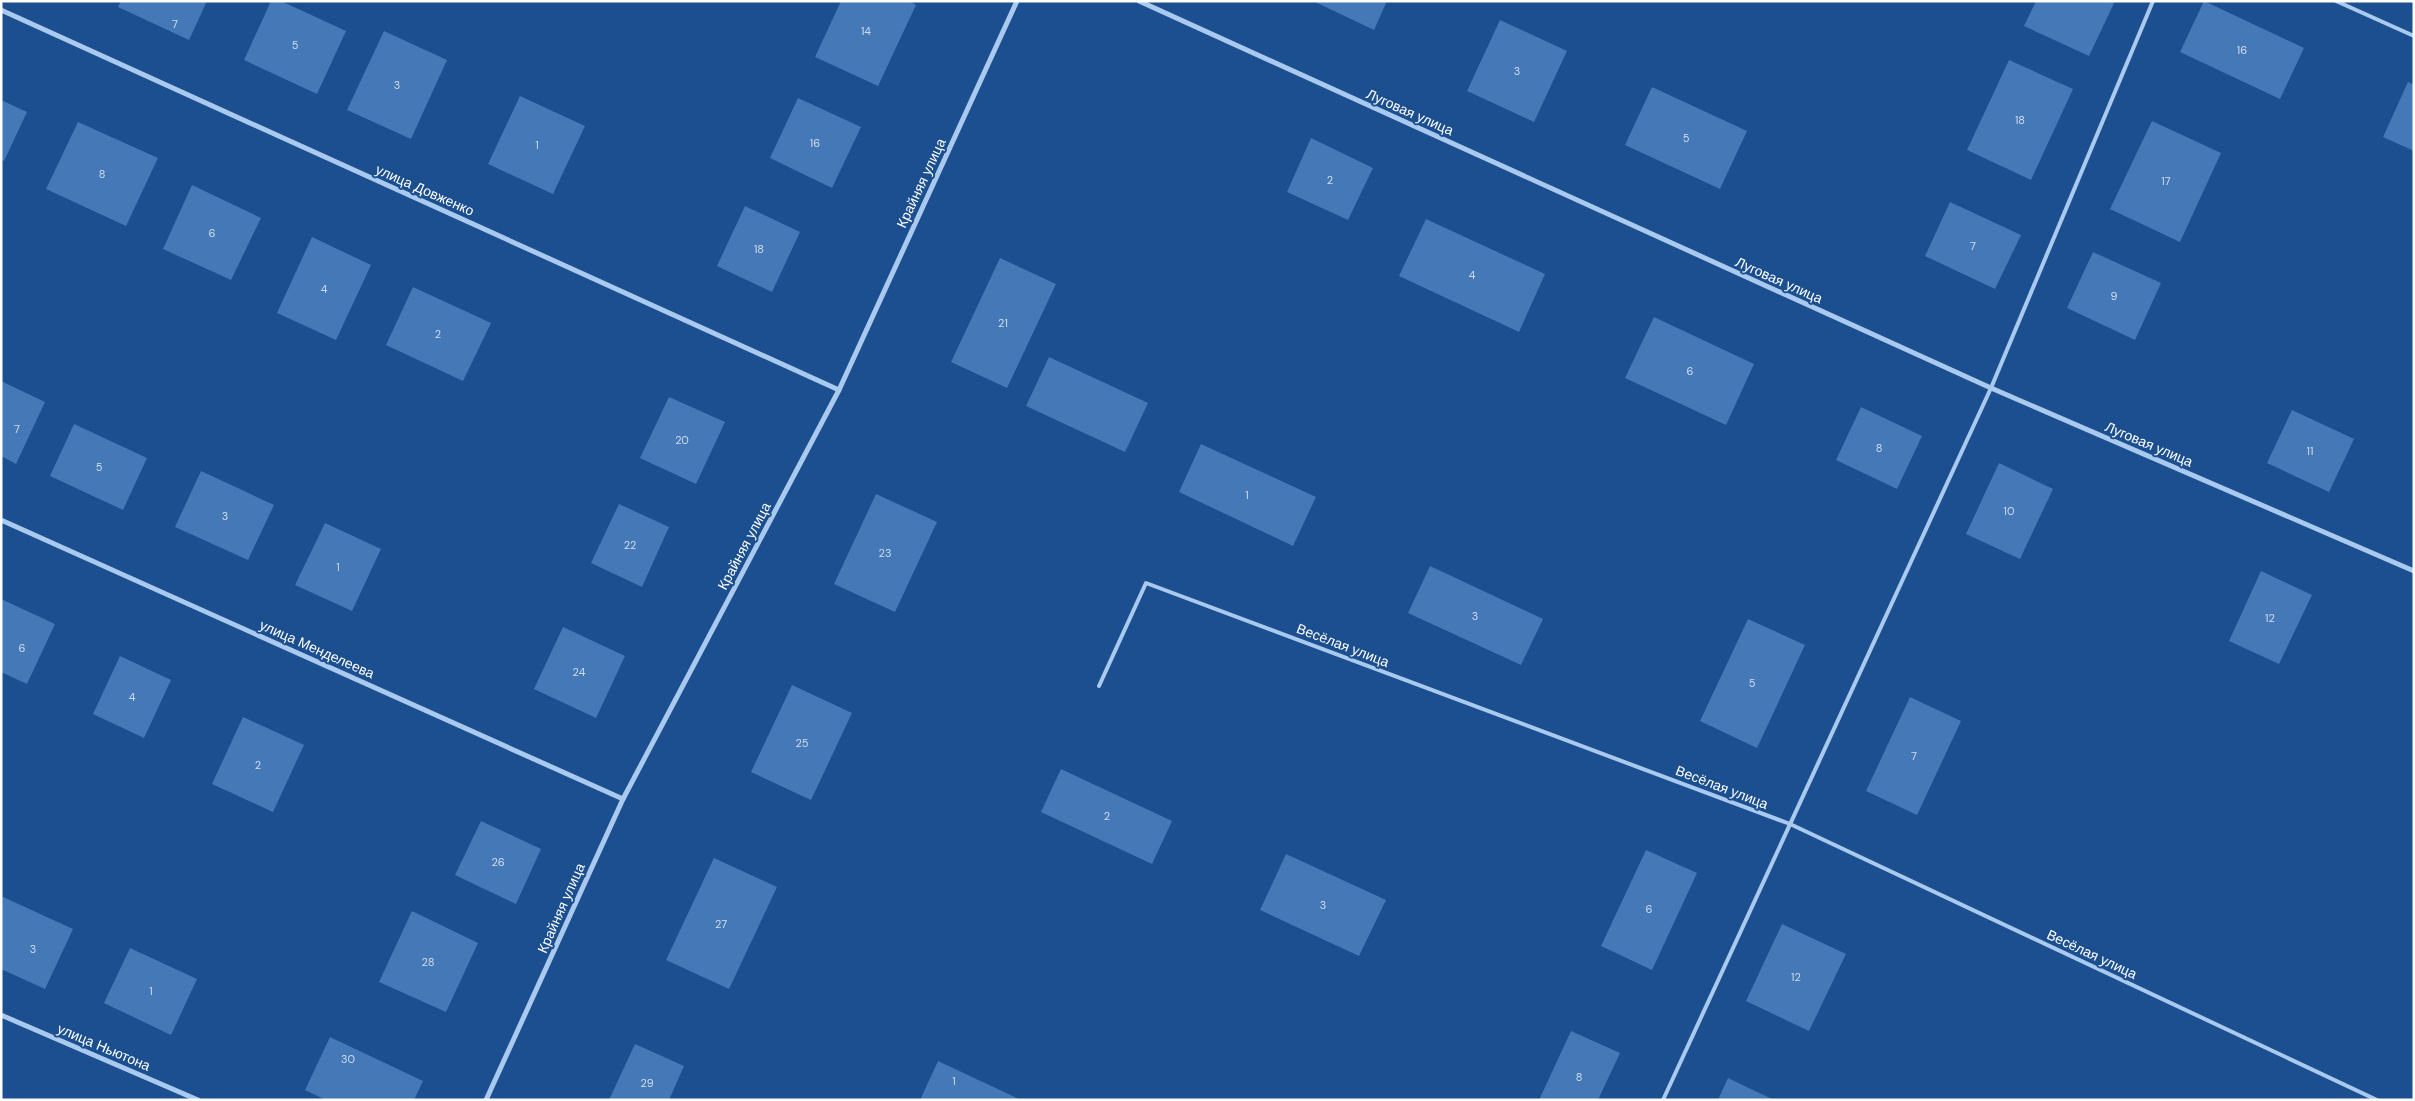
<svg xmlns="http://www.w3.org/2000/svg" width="2415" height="1101" viewBox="0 0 2415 1101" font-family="'DM Sans',sans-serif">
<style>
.building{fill:#4478b7}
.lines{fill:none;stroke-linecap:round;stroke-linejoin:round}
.lane{stroke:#a9c9ee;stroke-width:4}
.street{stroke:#a9c9ee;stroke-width:5}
.labels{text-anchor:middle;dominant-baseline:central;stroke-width:4;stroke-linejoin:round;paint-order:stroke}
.number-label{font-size:11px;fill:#d0dded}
.street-label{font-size:14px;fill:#fff;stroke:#1b4f8f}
</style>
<rect width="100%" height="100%" fill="#1b4f8f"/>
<g class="building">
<path d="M 121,1 L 207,1 L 189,40 L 118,7 Z"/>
<path d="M 271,1 L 281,1 L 346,31 L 317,94 L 244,60 Z"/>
<path d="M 841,1 L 909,1 L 916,5 L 878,86 L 815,57 Z"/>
<path d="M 1313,1 L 1387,1 L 1374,30 Z"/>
<path d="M 2036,1 L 2115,1 L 2089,56 L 2024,26 Z"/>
<path d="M 2204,1 L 2304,48 L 2280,99 L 2180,52 Z"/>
<path d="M 1500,20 L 1567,51 L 1534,122 L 1467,91 Z"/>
<path d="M 384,31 L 447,60 L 411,139 L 347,110 Z"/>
<path d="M 2009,60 L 2073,89 L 2031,180 L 1967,150 Z"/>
<path d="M 2408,82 L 2414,85 L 2414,151 L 2383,137 Z"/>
<path d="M 1652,87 L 1747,131 L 1720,189 L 1625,145 Z"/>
<path d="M 520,96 L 585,126 L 553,194 L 488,164 Z"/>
<path d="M 798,98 L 861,127 L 832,188 L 770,158 Z"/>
<path d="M 1,100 L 27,112 L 4,161 L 1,159 Z"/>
<path d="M 2152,121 L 2221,153 L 2180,242 L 2110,209 Z"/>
<path d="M 78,122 L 158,158 L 126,226 L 46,189 Z"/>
<path d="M 1311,138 L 1373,168 L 1348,220 L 1287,192 Z"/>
<path d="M 192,185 L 261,218 L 231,280 L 163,249 Z"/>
<path d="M 1950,202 L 2021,235 L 1995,289 L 1925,256 Z"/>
<path d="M 745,206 L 800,232 L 772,292 L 717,266 Z"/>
<path d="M 1426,219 L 1545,274 L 1519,332 L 1399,276 Z"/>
<path d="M 312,237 L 371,265 L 336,340 L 277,313 Z"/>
<path d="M 2093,252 L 2161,283 L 2135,340 L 2067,308 Z"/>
<path d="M 1000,258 L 1056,284 L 1007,388 L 951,362 Z"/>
<path d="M 413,287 L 491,323 L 463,381 L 386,345 Z"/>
<path d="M 1654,317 L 1754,364 L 1726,425 L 1625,378 Z"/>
<path d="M 1049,357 L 1148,403 L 1125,452 L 1026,406 Z"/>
<path d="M 1,381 L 45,402 L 16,464 L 1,456 Z"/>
<path d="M 669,397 L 725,422 L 696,484 L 640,458 Z"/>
<path d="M 1861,407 L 1922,436 L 1897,489 L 1836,460 Z"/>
<path d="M 2292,410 L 2354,439 L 2329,492 L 2267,463 Z"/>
<path d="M 74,424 L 147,458 L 123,510 L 50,476 Z"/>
<path d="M 1201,444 L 1316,497 L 1293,546 L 1179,492 Z"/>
<path d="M 1999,463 L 2053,489 L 2020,559 L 1966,534 Z"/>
<path d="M 201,471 L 274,505 L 248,560 L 175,527 Z"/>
<path d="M 876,494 L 937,522 L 895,612 L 834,584 Z"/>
<path d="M 619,504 L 669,527 L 642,587 L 591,563 Z"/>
<path d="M 325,523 L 381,549 L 352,611 L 295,585 Z"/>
<path d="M 1430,566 L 1543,619 L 1521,665 L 1408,613 Z"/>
<path d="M 2261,571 L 2312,595 L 2279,664 L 2229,641 Z"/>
<path d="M 1,599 L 55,624 L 27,684 L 1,672 Z"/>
<path d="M 1748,619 L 1805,645 L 1757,748 L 1700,721 Z"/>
<path d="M 563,627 L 625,656 L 596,718 L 534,689 Z"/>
<path d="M 120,656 L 171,680 L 144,738 L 93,714 Z"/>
<path d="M 792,685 L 852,713 L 811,800 L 751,772 Z"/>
<path d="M 1910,697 L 1961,721 L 1917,815 L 1866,791 Z"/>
<path d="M 243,717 L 304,745 L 273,812 L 212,784 Z"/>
<path d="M 1061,769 L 1172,821 L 1152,864 L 1041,812 Z"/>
<path d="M 481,821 L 541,849 L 516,904 L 455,875 Z"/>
<path d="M 1646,850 L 1697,873 L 1652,970 L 1601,946 Z"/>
<path d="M 1286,854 L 1386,900 L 1359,956 L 1260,910 Z"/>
<path d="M 714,858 L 777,887 L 729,989 L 666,960 Z"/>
<path d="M 1,896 L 73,929 L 45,989 L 1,969 Z"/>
<path d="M 412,911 L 478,943 L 446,1012 L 379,982 Z"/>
<path d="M 1782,924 L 1846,954 L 1809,1031 L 1746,1001 Z"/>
<path d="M 130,948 L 197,979 L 171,1035 L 104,1003 Z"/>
<path d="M 1571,1031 L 1620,1053 L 1598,1100 L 1539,1100 Z"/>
<path d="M 330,1037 L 423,1081 L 414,1100 L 326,1100 L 305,1090 Z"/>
<path d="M 635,1044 L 684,1066 L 669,1100 L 609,1100 Z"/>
<path d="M 938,1061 L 1021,1100 L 920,1100 Z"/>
<path d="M 1728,1078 L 1774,1100 L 1718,1100 Z"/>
</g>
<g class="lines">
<g class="lane">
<path d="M 2336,1 L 2414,36"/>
<path d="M 1099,686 L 1146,583 L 1790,824 L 2377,1100"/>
<path d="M 1663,1100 L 1991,388 L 2153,1"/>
</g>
<g class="street">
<path d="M 1139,1 L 1991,388 L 2414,571"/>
<path d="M 1,10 L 839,390"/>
<path d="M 1,520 L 623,799"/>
<path d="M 1,1015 L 198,1100"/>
<path d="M 486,1100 L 623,799 L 839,390 L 1017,1"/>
</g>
</g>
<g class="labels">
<g class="number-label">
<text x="175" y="24">7</text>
<text x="866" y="31">14</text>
<text x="295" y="45">5</text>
<text x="2242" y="50">16</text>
<text x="1517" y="71">3</text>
<text x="397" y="85">3</text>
<text x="2020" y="120">18</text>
<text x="1686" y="138">5</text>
<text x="815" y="143">16</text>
<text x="537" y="145">1</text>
<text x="102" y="174">8</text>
<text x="1330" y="180">2</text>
<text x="2166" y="181">17</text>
<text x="212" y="233">6</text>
<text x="1973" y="246">7</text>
<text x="759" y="249">18</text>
<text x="1472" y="275">4</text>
<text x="324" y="289">4</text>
<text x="2114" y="296">9</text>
<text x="1003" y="323">21</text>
<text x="438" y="334">2</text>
<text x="1690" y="371">6</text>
<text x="17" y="429">7</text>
<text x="682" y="440">20</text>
<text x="1879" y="448">8</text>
<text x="2310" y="451">11</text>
<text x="99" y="467">5</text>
<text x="1247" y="495">1</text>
<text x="2009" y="511">10</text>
<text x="225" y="516">3</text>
<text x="630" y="545">22</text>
<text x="885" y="553">23</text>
<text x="338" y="567">1</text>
<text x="1475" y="616">3</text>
<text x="2270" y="618">12</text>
<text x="22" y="648">6</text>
<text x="579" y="672">24</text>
<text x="1752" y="683">5</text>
<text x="132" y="697">4</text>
<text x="802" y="743">25</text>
<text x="1914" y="756">7</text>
<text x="258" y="765">2</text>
<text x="1107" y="816">2</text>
<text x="498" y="862">26</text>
<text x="1323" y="905">3</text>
<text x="1649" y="909">6</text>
<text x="721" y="924">27</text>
<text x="33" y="949">3</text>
<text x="428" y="962">28</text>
<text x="1796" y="977">12</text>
<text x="151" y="991">1</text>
<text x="348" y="1059">30</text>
<text x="1579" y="1077">8</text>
<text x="954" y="1081">1</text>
<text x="647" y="1083">29</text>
</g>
<g class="street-label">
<text transform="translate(1410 112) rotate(24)">Луговая улица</text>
<text transform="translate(921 183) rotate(-65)">Крайняя улица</text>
<text transform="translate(425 190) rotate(24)">улица Довженко</text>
<text transform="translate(1779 280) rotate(24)">Луговая улица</text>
<text transform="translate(2149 444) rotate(23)">Луговая улица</text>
<text transform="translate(744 546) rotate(-62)">Крайняя улица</text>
<text transform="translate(1343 645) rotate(21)">Весёлая улица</text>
<text transform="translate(317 649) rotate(24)">улица Менделеева</text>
<text transform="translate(1722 787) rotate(21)">Весёлая улица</text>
<text transform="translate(561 908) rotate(-66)">Крайняя улица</text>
<text transform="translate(2092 954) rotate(25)">Весёлая улица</text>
<text transform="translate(104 1047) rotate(23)">улица Ньютона</text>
</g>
</g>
<rect width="2415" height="1101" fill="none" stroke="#ffffff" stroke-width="5"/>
</svg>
